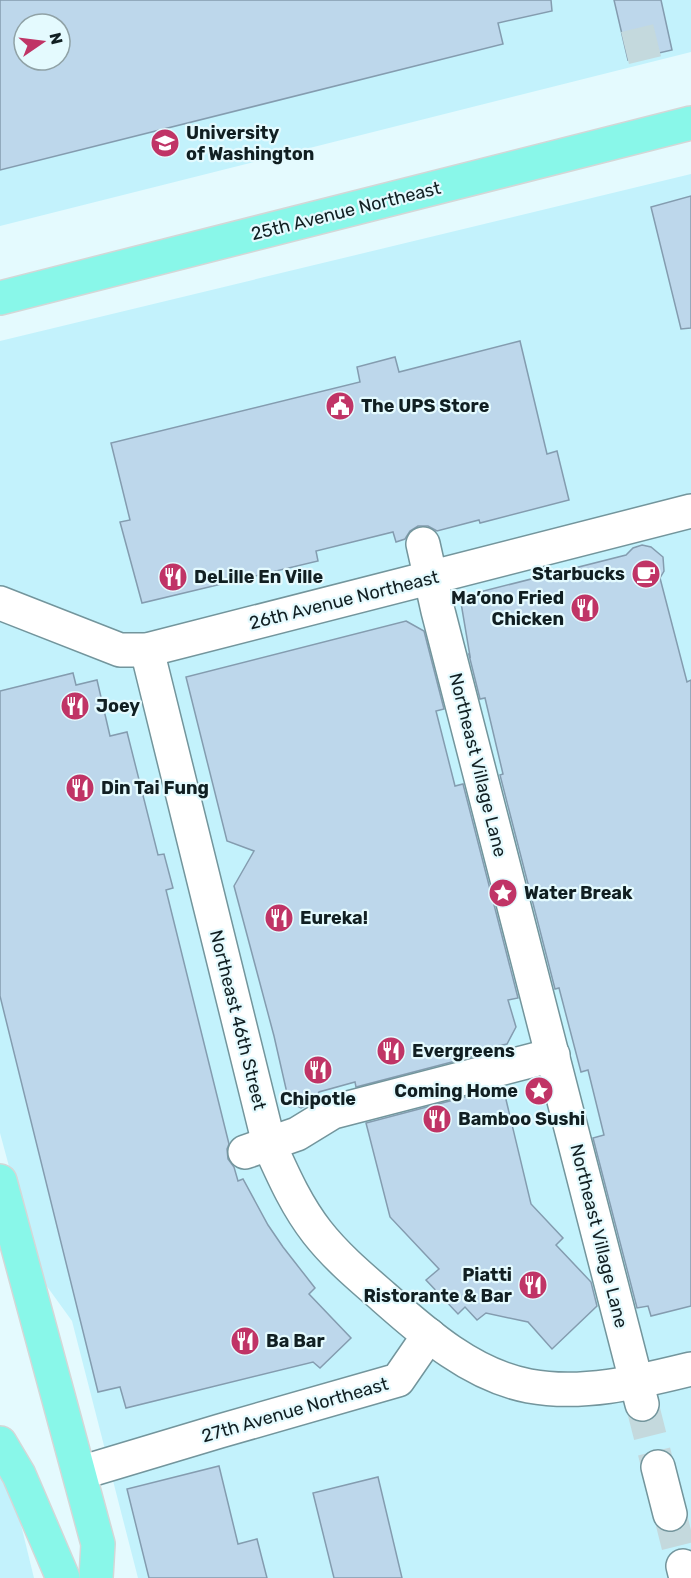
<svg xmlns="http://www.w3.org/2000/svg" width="691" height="1578" viewBox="0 0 691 1578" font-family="Rubik,sans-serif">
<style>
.built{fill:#c3f2fc;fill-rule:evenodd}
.building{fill:#bdd7eb;stroke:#849caf;stroke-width:1.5;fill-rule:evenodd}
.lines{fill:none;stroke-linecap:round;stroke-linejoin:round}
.minor-tunnel{stroke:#c4d9dd;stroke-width:33;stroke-dasharray:33 16;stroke-linecap:butt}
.minor-casing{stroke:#73959c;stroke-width:36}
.major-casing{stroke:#d4d7d7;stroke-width:36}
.minor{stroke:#fff;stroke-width:33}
.major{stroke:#89f7e9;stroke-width:33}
.labels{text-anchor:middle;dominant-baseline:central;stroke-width:4.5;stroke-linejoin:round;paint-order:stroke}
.poi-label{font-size:18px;font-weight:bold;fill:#111f22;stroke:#e4fafe;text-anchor:start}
.street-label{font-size:18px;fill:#111f22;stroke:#e4fafe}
</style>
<rect width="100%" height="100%" fill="#e4fafe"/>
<g class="built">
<path d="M 0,0 L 691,0 L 691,52 L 0,226 ZM 24,24 L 60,24 L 60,60 L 24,60 Z"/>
<path d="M 691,174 L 691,1578 L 138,1578 L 72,1321 L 38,1274 L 0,1133 L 0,341 Z"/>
<path d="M 0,1439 L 34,1578 L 0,1578 Z"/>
</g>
<g class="building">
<path d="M 0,0 L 551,0 L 552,11 L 498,23 L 503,44 L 0,170 ZM 24,24 L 60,24 L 60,60 L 24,60 Z"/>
<path d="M 614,0 L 661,0 L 672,50 L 628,60 Z"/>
<path d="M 691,196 L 691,328 L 681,329 L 651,207 Z"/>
<path d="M 520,341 L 547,454 L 557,451 L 569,500 L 480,523 L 479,520 L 437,531 L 428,526 L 418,526 L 410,531 L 405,539 L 396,542 L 393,532 L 316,551 L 318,561 L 142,603 L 120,522 L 130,520 L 111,443 L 360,382 L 357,367 L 395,357 L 399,372 Z"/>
<path d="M 642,545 L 651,547 L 663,557 L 664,571 L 660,578 L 687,682 L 691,680 L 691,1306 L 651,1316 L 648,1306 L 637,1308 L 629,1277 L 593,1138 L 604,1135 L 588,1070 L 581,1072 L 559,988 L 555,989 L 500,775 L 503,774 L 485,698 L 480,699 L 469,655 L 470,656 L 460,597 L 626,555 L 633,548 Z"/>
<path d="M 406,621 L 424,631 L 444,709 L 436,711 L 455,786 L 463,784 L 518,998 L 508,1000 L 516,1027 L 507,1044 L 493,1047 L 494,1051 L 356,1087 L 355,1082 L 319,1092 L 315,1101 L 301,1108 L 289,1102 L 274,1036 L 234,886 L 254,851 L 227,841 L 186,677 Z"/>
<path d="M 73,673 L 76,685 L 97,680 L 110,736 L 127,732 L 158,855 L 164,854 L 173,888 L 166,890 L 229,1144 L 227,1149 L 228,1159 L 234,1167 L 238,1181 L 243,1179 L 268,1225 L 283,1247 L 315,1288 L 309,1294 L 351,1338 L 320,1368 L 313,1362 L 126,1408 L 120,1387 L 98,1392 L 0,996 L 0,691 Z"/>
<path d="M 503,1087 L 531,1204 L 563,1238 L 556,1245 L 591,1282 L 597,1306 L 552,1349 L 528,1322 L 486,1313 L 477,1320 L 465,1307 L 458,1314 L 426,1280 L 439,1269 L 390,1217 L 366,1123 Z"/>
<path d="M 219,1466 L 238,1544 L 257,1539 L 267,1578 L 149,1578 L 127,1489 Z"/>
<path d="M 378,1477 L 402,1578 L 334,1578 L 313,1493 Z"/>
</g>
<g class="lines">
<g class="minor-tunnel">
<path d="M 625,48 L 670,37"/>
<path d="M 642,1404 L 658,1467"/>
<path d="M 670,1514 L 683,1566"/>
</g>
<g class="minor-casing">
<g id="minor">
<path d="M 423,544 L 438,611 L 642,1404"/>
<path d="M 0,603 L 120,650 L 147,650 L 691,511"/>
<path d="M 147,650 L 269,1144 C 283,1175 296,1205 317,1232 C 335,1255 357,1274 379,1293 C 422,1331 470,1375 529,1386 C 583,1396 638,1382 691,1369"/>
<path d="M 245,1152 L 297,1134 L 333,1112 L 553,1055"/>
<path d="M 658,1467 L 670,1514"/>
<path d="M 80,1473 L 220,1431 L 398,1380 L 429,1335"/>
<path d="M 683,1566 L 686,1578"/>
</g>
</g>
<g class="major-casing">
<g id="major">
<path d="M 0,298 L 691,123"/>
<path d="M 0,1181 L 98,1544 L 96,1578"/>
<path d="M 0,1443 L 19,1475 L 63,1578"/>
</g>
</g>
<use href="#minor" class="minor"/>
<use href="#major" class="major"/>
</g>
<defs>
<g id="university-disc" transform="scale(1.5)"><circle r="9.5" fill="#c03466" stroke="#e4fafe"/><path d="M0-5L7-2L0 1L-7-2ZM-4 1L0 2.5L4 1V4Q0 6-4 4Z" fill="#fff"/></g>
<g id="civic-disc" transform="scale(1.5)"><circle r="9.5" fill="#c03466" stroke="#e4fafe"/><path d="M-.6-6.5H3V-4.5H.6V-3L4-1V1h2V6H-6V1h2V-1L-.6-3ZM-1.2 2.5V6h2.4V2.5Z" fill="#fff"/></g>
<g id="cafe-disc" transform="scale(1.5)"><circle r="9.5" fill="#c03466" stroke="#e4fafe"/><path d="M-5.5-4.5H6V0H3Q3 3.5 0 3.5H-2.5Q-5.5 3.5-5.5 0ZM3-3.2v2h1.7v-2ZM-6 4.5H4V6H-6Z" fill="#fff"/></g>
<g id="restaurant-disc" transform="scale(1.5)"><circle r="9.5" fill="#c03466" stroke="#e4fafe"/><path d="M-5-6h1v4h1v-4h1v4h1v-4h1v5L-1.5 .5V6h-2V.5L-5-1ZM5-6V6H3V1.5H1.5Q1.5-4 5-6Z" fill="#fff"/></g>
<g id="sight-disc" transform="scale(1.5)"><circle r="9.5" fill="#c03466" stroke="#e4fafe"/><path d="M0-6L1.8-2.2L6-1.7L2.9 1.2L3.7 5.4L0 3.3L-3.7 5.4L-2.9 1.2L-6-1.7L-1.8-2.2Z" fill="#fff"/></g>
</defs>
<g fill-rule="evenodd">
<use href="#university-disc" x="165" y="143"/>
<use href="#civic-disc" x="340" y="406"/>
<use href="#cafe-disc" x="646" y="574"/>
<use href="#restaurant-disc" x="173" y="577"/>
<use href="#restaurant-disc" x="585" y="608"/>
<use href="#restaurant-disc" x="75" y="706"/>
<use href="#restaurant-disc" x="80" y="788"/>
<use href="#sight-disc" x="503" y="893"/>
<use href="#restaurant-disc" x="279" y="918"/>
<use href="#restaurant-disc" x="391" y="1051"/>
<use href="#restaurant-disc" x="318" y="1070"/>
<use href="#sight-disc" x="539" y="1091"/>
<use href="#restaurant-disc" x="437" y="1119"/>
<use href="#restaurant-disc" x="533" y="1285"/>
<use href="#restaurant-disc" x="245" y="1341"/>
</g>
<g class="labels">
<g class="poi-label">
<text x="186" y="133">University<tspan x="186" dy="21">of Washington</tspan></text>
<text x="361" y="406">The UPS Store</text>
<text x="625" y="574" text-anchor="end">Starbucks</text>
<text x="194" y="577">DeLille En Ville</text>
<text x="564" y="598" text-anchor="end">Ma’ono Fried<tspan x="564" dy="21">Chicken</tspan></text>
<text x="96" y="706">Joey</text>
<text x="101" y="788">Din Tai Fung</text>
<text x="524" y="893">Water Break</text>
<text x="300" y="918">Eureka!</text>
<text x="412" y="1051">Evergreens</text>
<text x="518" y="1091" text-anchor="end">Coming Home</text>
<text x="318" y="1099" text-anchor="middle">Chipotle</text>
<text x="458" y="1119">Bamboo Sushi</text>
<text x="512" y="1275" text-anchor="end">Piatti<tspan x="512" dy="21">Ristorante &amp; Bar</tspan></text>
<text x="266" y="1341">Ba Bar</text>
</g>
<g class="street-label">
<text transform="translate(346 211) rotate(-14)">25th Avenue Northeast</text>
<text transform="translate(344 600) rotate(-14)">26th Avenue Northeast</text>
<text transform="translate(478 765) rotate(76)">Northeast Village Lane</text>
<text transform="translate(238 1020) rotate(76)">Northeast 46th Street</text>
<text transform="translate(599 1236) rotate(76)">Northeast Village Lane</text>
<text transform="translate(295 1410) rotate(-16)">27th Avenue Northeast</text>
</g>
</g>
<g transform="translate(42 42) rotate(76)"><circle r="28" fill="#e4fafe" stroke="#90a2a6" stroke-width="1.5"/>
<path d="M0-4.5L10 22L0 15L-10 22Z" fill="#c03466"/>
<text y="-9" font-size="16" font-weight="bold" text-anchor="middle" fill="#111f22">N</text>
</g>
</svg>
